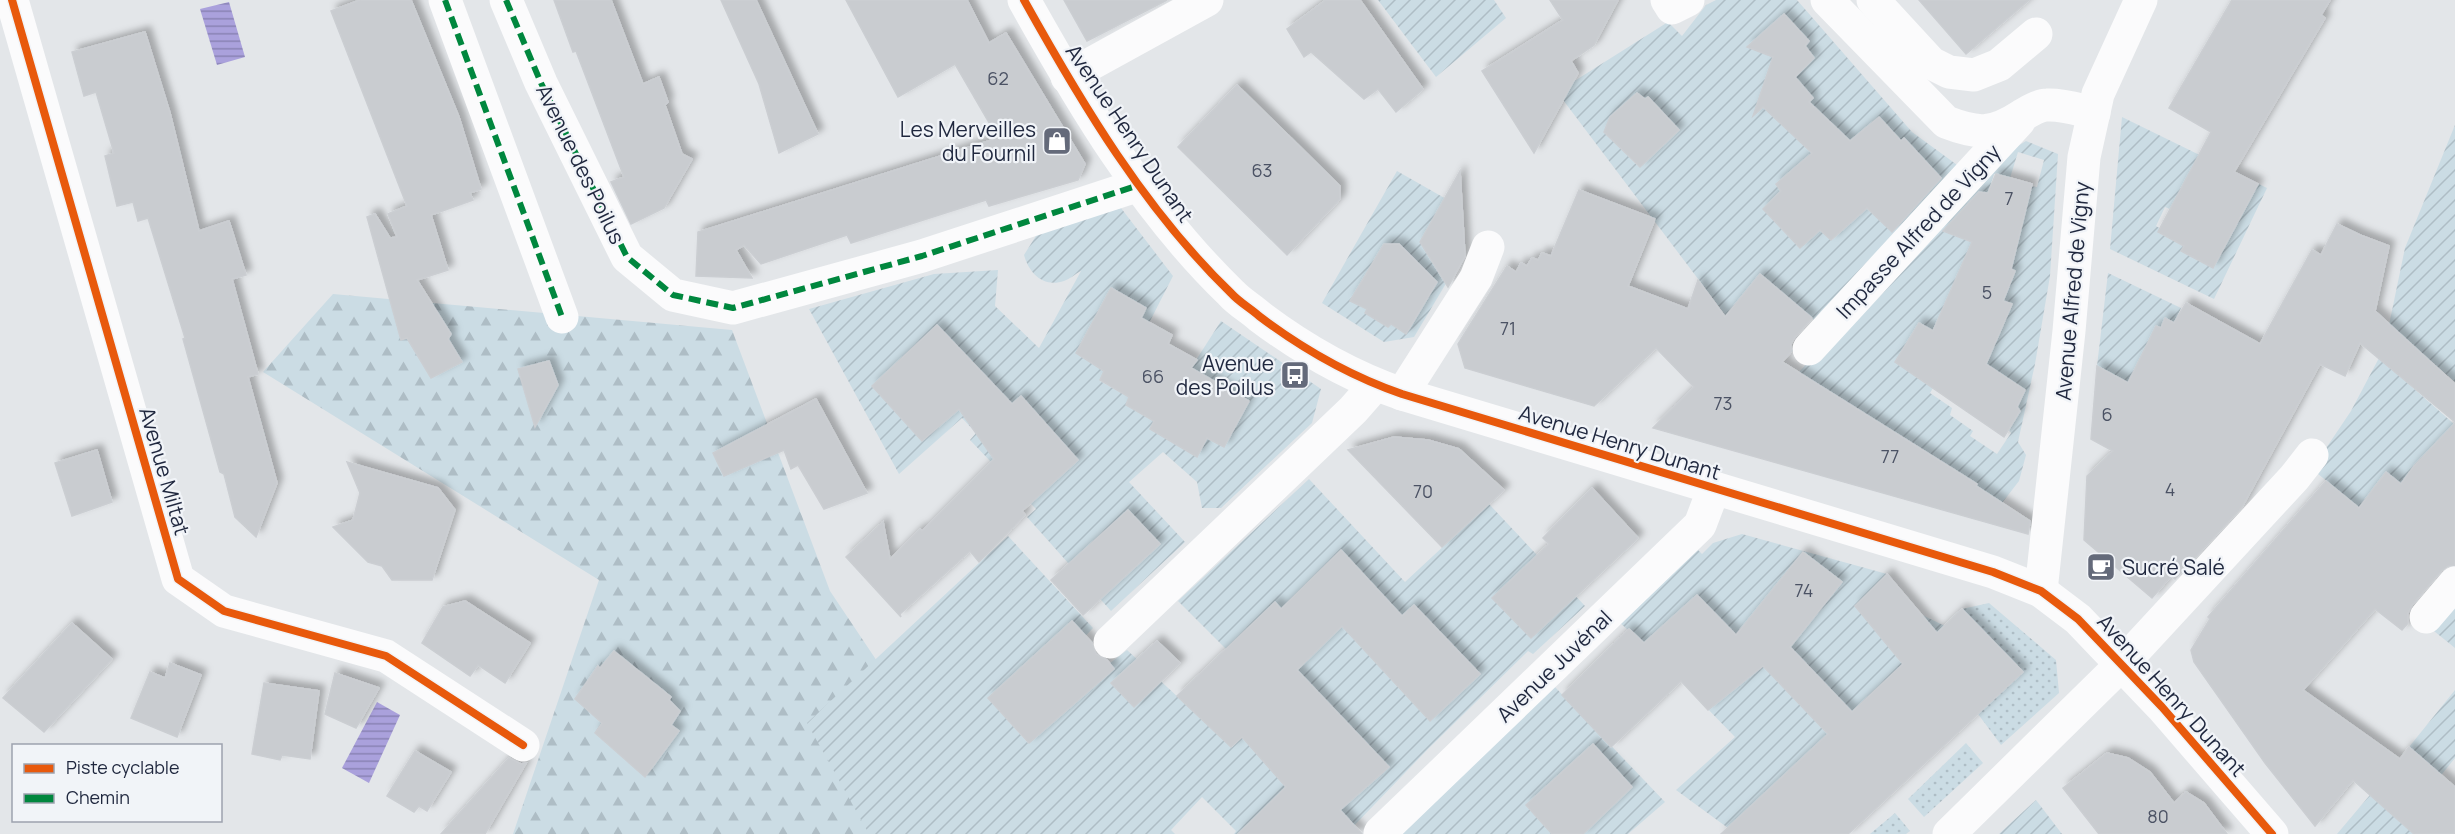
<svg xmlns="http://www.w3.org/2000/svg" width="2455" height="834" viewBox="0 0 2455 834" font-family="Manrope,sans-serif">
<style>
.grass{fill:url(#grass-dots)}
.forest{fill:url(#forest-firs)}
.garden{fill:url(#garden-furrows);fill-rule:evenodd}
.water{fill:url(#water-rules)}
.building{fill:#c9ccd0;stroke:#cbced2;stroke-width:1.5;filter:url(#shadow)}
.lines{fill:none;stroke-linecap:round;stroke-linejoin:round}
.minor{stroke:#fbfbfc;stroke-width:33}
.quiet{stroke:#00873e;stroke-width:6;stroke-dasharray:12 6;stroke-linecap:butt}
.cycleway-casing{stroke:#f1f4f8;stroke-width:11}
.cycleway{stroke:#e8590c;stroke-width:8}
.labels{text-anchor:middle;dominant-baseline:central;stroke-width:4.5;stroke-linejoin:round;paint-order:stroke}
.number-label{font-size:18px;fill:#4b5264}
.poi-label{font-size:21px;fill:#1f273e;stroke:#f1f4f8;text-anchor:end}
.street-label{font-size:21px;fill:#1f273e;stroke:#f1f4f8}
</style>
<defs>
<pattern id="grass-dots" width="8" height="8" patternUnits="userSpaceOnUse" patternTransform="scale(1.5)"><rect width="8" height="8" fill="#cbdce4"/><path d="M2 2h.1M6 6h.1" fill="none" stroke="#aebdc5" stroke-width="1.8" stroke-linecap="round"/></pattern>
<pattern id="forest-firs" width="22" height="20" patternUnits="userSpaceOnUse" patternTransform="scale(1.5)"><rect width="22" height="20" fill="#cbdce4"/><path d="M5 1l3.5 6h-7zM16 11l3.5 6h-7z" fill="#aebdc5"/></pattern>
<pattern id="garden-furrows" width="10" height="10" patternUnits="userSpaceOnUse" patternTransform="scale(1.5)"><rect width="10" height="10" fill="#cbdce4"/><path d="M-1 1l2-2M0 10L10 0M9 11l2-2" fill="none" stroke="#aebdc5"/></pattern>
<pattern id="water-rules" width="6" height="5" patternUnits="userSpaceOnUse" patternTransform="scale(1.5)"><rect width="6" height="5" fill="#aaa1dc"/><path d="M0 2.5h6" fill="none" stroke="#8a83b4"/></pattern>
<filter id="shadow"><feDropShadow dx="5.5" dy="-5.5" stdDeviation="3" flood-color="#0004"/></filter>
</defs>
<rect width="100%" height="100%" fill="#e3e6e9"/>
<g class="grass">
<path d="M 1989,603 L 2056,660 L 2059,693 L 2001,745 L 1978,714 L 2023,671 L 1962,609 Z"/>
<path d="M 1966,743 L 1983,763 L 1924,817 L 1908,799 Z"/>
<path d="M 1895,813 L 1910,831 L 1906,834 L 1870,834 Z"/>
</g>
<path class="forest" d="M 333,294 L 732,330 L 830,591 L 993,834 L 513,834 L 599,580 L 263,372 Z"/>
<g class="garden">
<path d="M 1378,0 L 1494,0 L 1506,18 L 1436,77 Z"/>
<path d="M 1716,0 L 1797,0 L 1912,132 L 1964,170 L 1783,361 L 1815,321 L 1760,274 L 1726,316 L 1557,92 L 1668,22 L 1682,36 L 1706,5 ZM 1637,93 L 1645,99 L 1649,97 L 1679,130 L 1638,166 L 1608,136 L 1629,115 L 1622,106 ZM 1877,119 L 1885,124 L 1901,141 L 1904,138 L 1921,157 L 1844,146 ZM 1792,170 L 1834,207 L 1849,224 L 1832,240 L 1820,230 L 1790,238 L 1763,209 L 1781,191 L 1776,184 Z"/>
<path d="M 2122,117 L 2267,188 L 2214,299 L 2110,249 ZM 2188,176 L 2246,207 L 2217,261 L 2200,252 L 2181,251 L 2184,246 L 2159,233 L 2161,229 L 2156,226 L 2165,207 L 2170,209 Z"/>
<path d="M 2455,125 L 2455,382 L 2389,325 L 2405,248 Z"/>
<path d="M 2026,141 L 2058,154 L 2050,276 L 2035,364 L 2018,442 L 2026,455 L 2019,481 L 2002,503 L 1798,373 L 2005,154 ZM 2018,152 L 2044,160 L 2037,187 L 2031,186 L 1976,213 L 1982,192 L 1988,193 L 1994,174 L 2010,178 ZM 1968,252 L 2015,271 L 2003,301 L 2012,305 L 1946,302 ZM 1919,323 L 2025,390 L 2017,407 L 2020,411 L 2009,430 L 2011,433 L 1997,454 L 1970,436 L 1973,431 L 1950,415 L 1952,408 L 1930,393 L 1933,388 L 1895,362 Z"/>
<path d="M 1397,171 L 1462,208 L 1463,255 L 1414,337 L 1384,342 L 1322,303 Z"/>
<path d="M 1121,208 L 1173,276 L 1149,323 L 1141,318 L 1146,308 L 1111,288 L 1076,353 L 1104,371 L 1100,381 L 1129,397 L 1127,405 L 1154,421 L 1150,429 L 1197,456 L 1207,438 L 1223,446 L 1191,368 L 1221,321 L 1321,389 L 1312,423 L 1221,508 L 1202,508 L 1197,482 L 1163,452 L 1129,482 L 1185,542 L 1111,611 L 1027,517 L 1036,509 L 970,440 L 976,433 L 962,418 L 899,474 L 809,309 L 934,274 L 998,270 L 995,306 L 1039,348 L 1081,271 C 1075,274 1070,279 1064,281 C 1043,288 1029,273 1024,255 L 1039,231 ZM 1128,510 L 1160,544 L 1123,578 L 1092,544 Z"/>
<path d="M 2108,273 L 2181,308 L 2174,323 L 2161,328 L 2156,326 L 2139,361 L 2160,400 L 2097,366 Z"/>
<path d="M 2379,358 L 2454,424 L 2417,468 L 2414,465 L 2401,484 L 2386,472 L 2371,491 L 2432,543 L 2421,558 L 2312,469 L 2351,411 Z"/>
<path d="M 1309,479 L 1405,582 L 1489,504 L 1585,606 L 1533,654 L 1528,651 L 1428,749 L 1346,834 L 1234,834 L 1236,831 L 1202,797 L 1171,830 L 1175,834 L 869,834 L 807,723 L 1008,536 L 1093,628 L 1077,645 L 1101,670 L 1127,650 L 1232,747 L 1279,702 L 1178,601 ZM 1341,551 L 1375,586 L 1338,621 L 1327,611 L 1330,607 L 1308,582 ZM 1527,566 L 1564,607 L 1531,637 L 1492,598 ZM 1275,602 L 1318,649 L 1280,686 L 1236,641 ZM 1414,605 L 1480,674 L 1430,721 L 1365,651 ZM 1072,621 L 1085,636 L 1076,645 L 1105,677 L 1028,743 L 988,698 ZM 1132,663 L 1155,686 L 1134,706 L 1111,683 ZM 1321,696 L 1389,767 L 1357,795 L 1292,724 Z"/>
<path d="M 1742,534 L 1887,574 L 1855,606 L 1866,619 L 1889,599 L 1945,626 L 1728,828 L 1676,790 L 1735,737 L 1630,629 L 1628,630 L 1619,622 L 1698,550 L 1702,554 L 1713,543 ZM 1803,552 L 1823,567 L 1820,573 L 1770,593 ZM 1762,665 L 1811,669 L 1787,691 Z"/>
<path d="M 2455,596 L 2455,648 L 2429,627 Z"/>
<path d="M 1554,686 L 1665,802 L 1628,834 L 1396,834 Z"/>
<path d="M 2455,690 L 2455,758 L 2438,779 L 2455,834 L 2337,834 L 2402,757 L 2422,775 L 2409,747 Z"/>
<path d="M 2036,800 L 2062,834 L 1999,834 Z"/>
</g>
<g class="water">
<path d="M 229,2 L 245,57 L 217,65 L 200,9 Z"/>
<path d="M 377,702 L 400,715 L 369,783 L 342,768 Z"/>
</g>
<g class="building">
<path d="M 360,0 L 411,0 L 459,117 L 481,189 L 470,193 L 473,200 L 431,215 L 448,270 L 417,280 L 451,334 L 448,339 L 462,362 L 431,378 L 407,338 L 401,340 L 367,217 L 375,214 L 390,238 L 397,237 L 388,214 L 407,206 L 331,11 Z"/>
<path d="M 554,0 L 611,0 L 643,84 L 659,77 L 668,102 L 665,105 L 682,154 L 692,159 L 664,208 L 631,224 L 611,182 L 624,177 L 576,51 L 573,52 Z"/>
<path d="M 721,0 L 756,0 L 818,134 L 779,153 L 759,84 Z"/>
<path d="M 846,0 L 967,0 L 989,43 L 1006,33 L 1085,164 L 1078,180 L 989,206 L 986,200 L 851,243 L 847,235 L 761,264 L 744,245 L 736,250 L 752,278 L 696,276 L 698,232 L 998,138 L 955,64 L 898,97 Z"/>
<path d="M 1064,0 L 1167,0 L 1087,41 Z"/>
<path d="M 1326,0 L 1360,0 L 1423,89 L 1396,112 L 1378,89 L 1364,99 L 1311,52 L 1304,57 L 1287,29 Z"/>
<path d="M 1550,0 L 1618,0 L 1594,45 L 1571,61 L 1578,73 L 1534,153 L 1482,71 L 1563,20 Z"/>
<path d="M 1919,0 L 2029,0 L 1966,54 Z"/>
<path d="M 2232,0 L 2330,0 L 2321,15 L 2325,18 L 2234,172 L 2258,184 L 2213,268 L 2181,251 L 2184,246 L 2158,232 L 2211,132 L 2169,108 Z"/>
<path d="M 1784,14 L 1809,41 L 1805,46 L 1814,58 L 1795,77 L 1813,98 L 1809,102 L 1850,141 L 1879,117 L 1901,141 L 1904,138 L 1941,178 L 1892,232 L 1867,208 L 1831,240 L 1820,230 L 1800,248 L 1763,209 L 1781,191 L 1776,184 L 1812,153 L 1763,107 L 1753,116 L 1773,57 L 1747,47 Z"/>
<path d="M 145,32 L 170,113 L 199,231 L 229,221 L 246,275 L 232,279 L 258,374 L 248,377 L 277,483 L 256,537 L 235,517 L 224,474 L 220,472 L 183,339 L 185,338 L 148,218 L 138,221 L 133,202 L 117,206 L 105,156 L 114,153 L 96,92 L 84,96 L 72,52 Z"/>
<path d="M 1237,85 L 1340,186 L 1340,199 L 1287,255 L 1178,147 Z"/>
<path d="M 1637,93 L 1645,99 L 1648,97 L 1679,130 L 1640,167 L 1604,132 L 1610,117 Z"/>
<path d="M 1460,171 L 1465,256 L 1448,287 L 1420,242 Z"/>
<path d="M 1996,174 L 2032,184 L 2011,269 L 2015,271 L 2003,301 L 2012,304 L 1986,364 L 2025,390 L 2017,407 L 2020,411 L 2004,437 L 1895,362 L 1919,323 L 1933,331 L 1972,242 L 1943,231 L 1979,192 L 1988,193 Z"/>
<path d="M 1579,190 L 1655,219 L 1628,286 L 1688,309 L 1698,280 L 1725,317 L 1760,274 L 1812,318 L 1795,337 L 1791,344 L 1791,352 L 1782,362 L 1977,484 L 1976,486 L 2030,521 L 2028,534 L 1653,428 L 1694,387 L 1656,348 L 1594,406 L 1465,368 L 1458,344 L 1507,266 L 1516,272 L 1521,263 L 1527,266 L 1532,258 L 1538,260 L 1542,253 L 1551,256 Z"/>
<path d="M 2337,224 L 2360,235 L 2389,246 L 2375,311 L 2455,384 L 2455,422 L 2360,343 L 2345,376 L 2320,364 L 2242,507 L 2175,579 L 2171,576 L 2152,598 L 2084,540 L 2087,476 L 2113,451 L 2091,439 L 2097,366 L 2128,383 L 2156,326 L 2161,328 L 2165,318 L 2174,323 L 2186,303 L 2260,344 L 2312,250 L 2321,255 Z"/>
<path d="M 1384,244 L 1399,244 L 1437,282 L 1406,334 L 1391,324 L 1388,327 L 1365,313 L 1367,309 L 1350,301 Z"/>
<path d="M 1111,288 L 1146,308 L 1141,318 L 1172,335 L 1168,344 L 1197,360 L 1191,368 L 1249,401 L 1224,447 L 1207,438 L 1197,457 L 1150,429 L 1154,421 L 1126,405 L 1129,397 L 1100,380 L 1104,371 L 1076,353 Z"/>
<path d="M 937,325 L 1012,404 L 1021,396 L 1078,460 L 1022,511 L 1025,515 L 979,562 L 970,551 L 900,614 L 901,617 L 846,557 L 883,522 L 890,559 L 920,529 L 922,531 L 994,459 L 959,409 L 922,441 L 872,386 Z"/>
<path d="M 549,361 L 558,385 L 535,427 L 518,369 Z"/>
<path d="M 816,399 L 867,493 L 824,509 L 798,465 L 791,469 L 784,450 L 724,476 L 713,453 Z"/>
<path d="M 2455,423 L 2455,565 L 2448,566 L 2441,571 L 2412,605 L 2408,613 L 2408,623 L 2402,630 L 2375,609 L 2303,690 L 2400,759 L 2409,747 L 2455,787 L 2455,834 L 2414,834 L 2353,780 L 2315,826 L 2265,763 L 2194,662 L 2191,650 L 2210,619 L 2208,617 L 2326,481 L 2359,508 L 2386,472 L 2401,484 L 2414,466 Z"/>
<path d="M 1394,437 L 1428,440 L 1459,449 L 1504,490 L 1442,547 L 1348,450 Z"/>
<path d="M 97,450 L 112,502 L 72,516 L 55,463 Z"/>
<path d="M 347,462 L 438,488 L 455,510 L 432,580 L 392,580 L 382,566 L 368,562 L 333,527 L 353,520 L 360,493 Z"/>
<path d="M 1592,488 L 1638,538 L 1531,638 L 1492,598 L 1549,544 L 1543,538 Z"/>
<path d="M 1128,510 L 1160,544 L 1083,615 L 1051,580 Z"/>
<path d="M 1341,550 L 1402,616 L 1414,605 L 1480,674 L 1430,721 L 1342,626 L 1297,670 L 1389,767 L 1340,810 L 1362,834 L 1238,834 L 1286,787 L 1242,737 L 1231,747 L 1177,696 L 1275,602 L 1281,609 Z"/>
<path d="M 1803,552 L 1842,582 L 1790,647 L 1852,712 L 1903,664 L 1855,606 L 1887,574 L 1937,633 L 1962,609 L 2023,672 L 1848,834 L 1721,834 L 1828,734 L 1763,666 L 1708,710 L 1681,681 L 1611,747 L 1562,695 L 1629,629 L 1644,643 L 1697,595 L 1736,635 Z"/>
<path d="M 465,601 L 530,643 L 505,683 L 478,665 L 470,676 L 422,643 L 443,607 Z"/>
<path d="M 1072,621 L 1092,643 L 1096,654 L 1107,660 L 1114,669 L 1029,743 L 988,698 Z"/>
<path d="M 72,623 L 112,659 L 44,732 L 3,698 Z"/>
<path d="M 1157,641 L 1180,663 L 1134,707 L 1111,683 Z"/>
<path d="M 614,651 L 671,697 L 669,700 L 680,711 L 671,725 L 679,731 L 645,777 L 595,733 L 602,723 L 575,699 L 598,666 L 600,668 Z"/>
<path d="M 170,663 L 201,675 L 177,737 L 131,718 L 150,672 L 165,678 Z"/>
<path d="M 335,673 L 379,688 L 356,728 L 325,714 Z"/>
<path d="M 264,683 L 319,691 L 310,759 L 282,755 L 280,760 L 252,754 Z"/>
<path d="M 1593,744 L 1632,787 L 1583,834 L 1552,834 L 1526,805 Z"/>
<path d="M 415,751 L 451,772 L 427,811 L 419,806 L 414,812 L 387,796 Z"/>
<path d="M 2107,753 L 2128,758 L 2150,772 L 2174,803 L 2186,792 L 2204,803 L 2227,834 L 2099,834 L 2063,788 Z"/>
<path d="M 509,758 L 521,764 L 526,763 L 485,834 L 441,834 Z"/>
</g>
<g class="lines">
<g class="minor">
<path d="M 12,0 L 178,579 L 224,611 L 386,656 L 523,745"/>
<path d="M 445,0 L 562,317"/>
<path d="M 506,0 L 541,83 L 627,257 L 673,295 L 733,308 L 922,256 L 1139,185"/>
<path d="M 1024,0 C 1082,104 1145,210 1231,293 C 1239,302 1250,308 1259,316 C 1304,350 1350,376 1402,394 L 1993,572 L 2041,591 L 2078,619 L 2162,707 L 2272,834"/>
<path d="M 1667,0 L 1672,8 L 1688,0"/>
<path d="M 1827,0 L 1946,122 C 1977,134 1992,135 2021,116 C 2028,112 2039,105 2047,105 C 2062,104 2080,110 2094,113"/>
<path d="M 1873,0 L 1931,63 L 1949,72 L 1974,75 L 1999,65 L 2036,34"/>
<path d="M 1067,77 L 1207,0"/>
<path d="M 1809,349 L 2019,121"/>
<path d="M 1402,394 L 1476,278 L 1488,247"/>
<path d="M 2041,591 L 2069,331 L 2084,157 L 2098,94 L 2141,0"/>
<path d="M 2426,617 L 2455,583"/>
<path d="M 1110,642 L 1353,410 L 1375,385"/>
<path d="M 1380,833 L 1700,525 L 1714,488"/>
<path d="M 1949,834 L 2122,664 L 2294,478 L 2312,455"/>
</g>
<g class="quiet">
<path d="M 445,0 L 562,317"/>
<path d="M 506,0 L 541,83 L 627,257 L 673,295 L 733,308 L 922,256 L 1139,185"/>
</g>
<g class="cycleway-casing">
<g id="cycleway">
<path d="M 12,0 L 178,579 L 224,611 L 386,656 L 523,745"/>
<path d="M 1024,0 C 1082,104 1145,210 1231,293 C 1239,302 1250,308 1259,316 C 1304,350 1350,376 1402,394 L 1993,572 L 2041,591 L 2078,619 L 2162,707 L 2272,834"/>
</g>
</g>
<use href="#cycleway" class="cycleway"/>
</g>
<defs>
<g id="shop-square" transform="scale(1.5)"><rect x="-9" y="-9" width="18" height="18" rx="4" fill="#646a7a" stroke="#f1f4f8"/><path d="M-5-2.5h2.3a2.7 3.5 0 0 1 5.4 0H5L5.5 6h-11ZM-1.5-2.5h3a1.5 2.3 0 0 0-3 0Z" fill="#fff"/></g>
<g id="bus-square" transform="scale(1.5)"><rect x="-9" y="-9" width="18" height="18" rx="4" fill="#646a7a" stroke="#f1f4f8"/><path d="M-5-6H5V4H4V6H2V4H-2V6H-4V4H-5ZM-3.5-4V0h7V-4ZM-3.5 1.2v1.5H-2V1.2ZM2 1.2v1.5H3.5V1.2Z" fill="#fff"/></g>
<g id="cafe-square" transform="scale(1.5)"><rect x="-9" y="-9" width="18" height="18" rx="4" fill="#646a7a" stroke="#f1f4f8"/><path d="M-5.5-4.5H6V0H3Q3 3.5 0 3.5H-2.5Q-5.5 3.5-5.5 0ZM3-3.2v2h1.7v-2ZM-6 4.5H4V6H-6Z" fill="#fff"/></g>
</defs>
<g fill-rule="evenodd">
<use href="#shop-square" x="1057" y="141"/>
<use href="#bus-square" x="1295" y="375"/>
<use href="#cafe-square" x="2101" y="567"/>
</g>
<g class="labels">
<g class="number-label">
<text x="998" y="78">62</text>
<text x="1262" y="170">63</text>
<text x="2009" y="198">7</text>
<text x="1987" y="292">5</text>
<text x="1508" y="328">71</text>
<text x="1153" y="376">66</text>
<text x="1723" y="403">73</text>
<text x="2107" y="414">6</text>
<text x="1890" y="456">77</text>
<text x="2170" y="489">4</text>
<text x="1423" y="491">70</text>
<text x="1804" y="590">74</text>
<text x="2158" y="816">80</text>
</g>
<g class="poi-label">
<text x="1036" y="129">Les Merveilles<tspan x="1036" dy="24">du Fournil</tspan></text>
<text x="1274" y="363">Avenue<tspan x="1274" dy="24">des Poilus</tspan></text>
<text x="2122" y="567" text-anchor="start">Sucré Salé</text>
</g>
<g class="street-label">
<text transform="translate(1130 133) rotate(56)">Avenue Henry Dunant</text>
<text transform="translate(581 164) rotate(64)">Avenue des Poilus</text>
<text transform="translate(1918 231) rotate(-47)">Impasse Alfred de Vigny</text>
<text transform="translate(2072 291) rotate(-85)">Avenue Alfred de Vigny</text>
<text transform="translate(1620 442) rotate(17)">Avenue Henry Dunant</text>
<text transform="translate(165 471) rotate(74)">Avenue Miltat</text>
<text transform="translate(1554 666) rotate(-44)">Avenue Juvénal</text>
<text transform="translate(2172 695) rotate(48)">Avenue Henry Dunant</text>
</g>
</g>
<rect x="12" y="744" width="210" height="78" fill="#f1f4f8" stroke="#9da2ae" stroke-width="1.5"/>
<rect x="24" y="764" width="30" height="9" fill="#e8590c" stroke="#9da2ae" stroke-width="1.5"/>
<text x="66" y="774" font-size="18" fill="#1f273e">Piste cyclable</text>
<rect x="24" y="794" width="30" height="9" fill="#00873e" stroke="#9da2ae" stroke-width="1.5"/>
<text x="66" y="804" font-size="18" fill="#1f273e">Chemin</text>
</svg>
